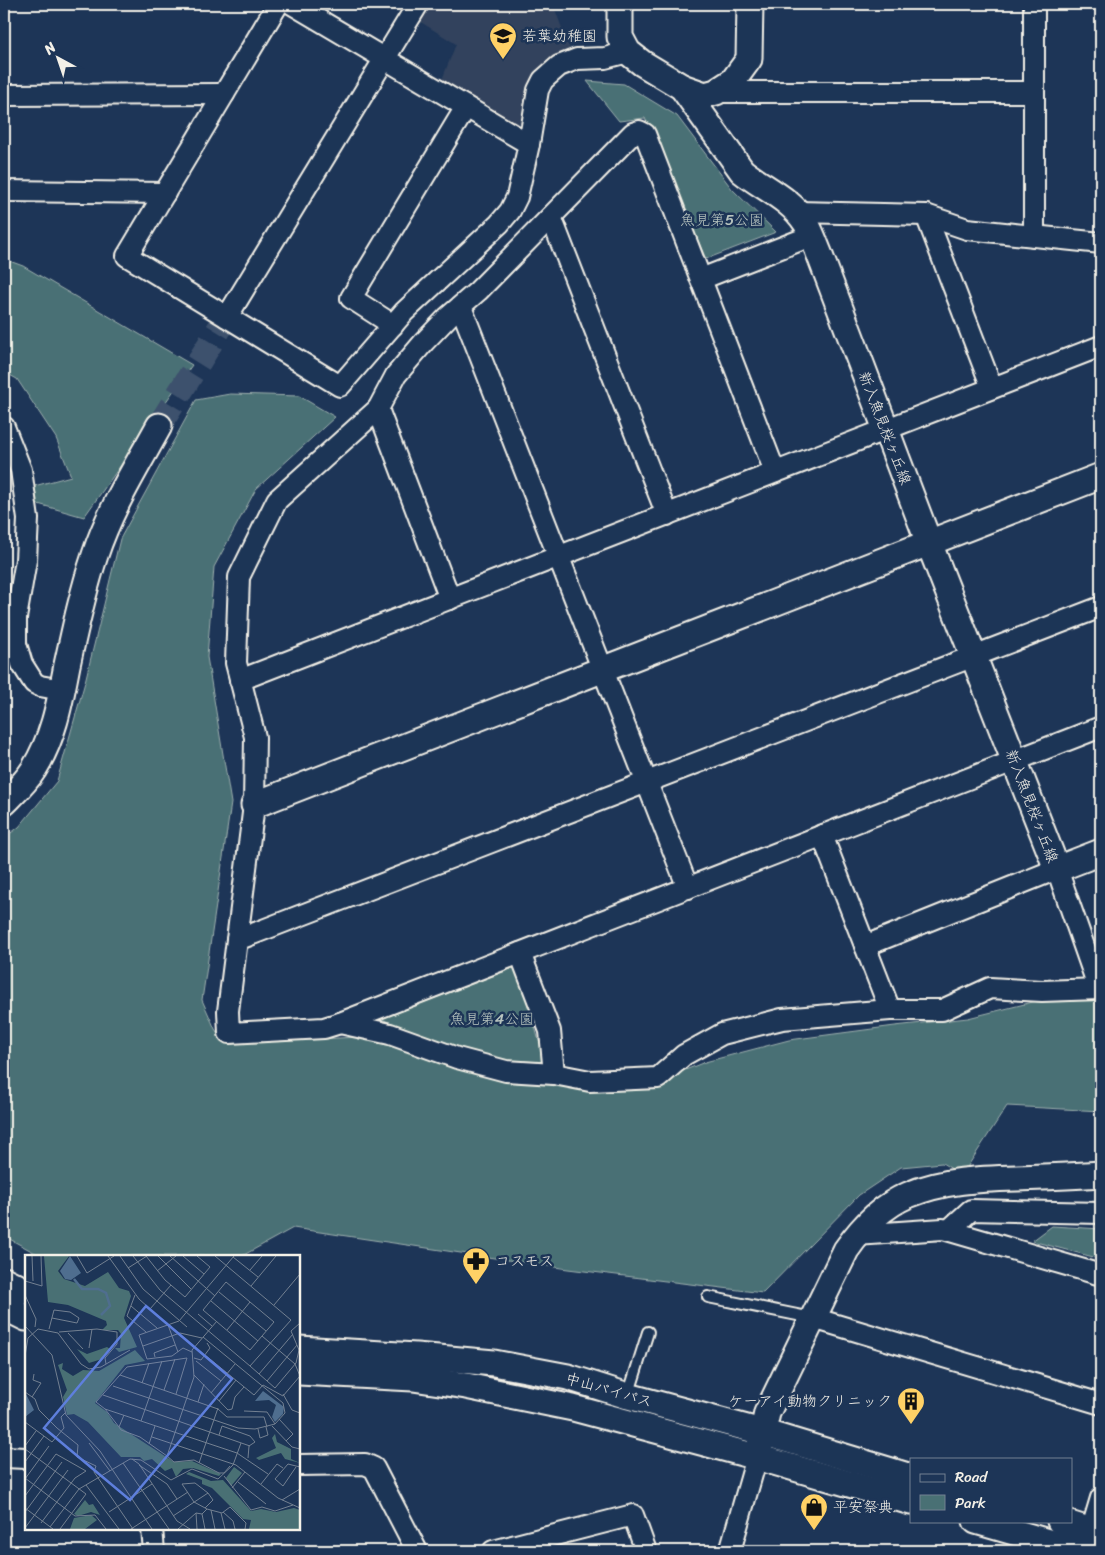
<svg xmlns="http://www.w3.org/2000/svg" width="1105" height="1555" viewBox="0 0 1105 1555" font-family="Sriracha,'Klee One',sans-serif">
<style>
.built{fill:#31425d}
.green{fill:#497074;stroke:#9eb0ae}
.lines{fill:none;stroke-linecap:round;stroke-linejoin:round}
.tertiary-tunnel{stroke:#3d516d;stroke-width:25;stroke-dasharray:25 12;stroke-linecap:butt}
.service-casing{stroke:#f4f1e8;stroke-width:14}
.minor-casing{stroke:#f4f1e8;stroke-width:24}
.tertiary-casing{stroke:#f4f1e8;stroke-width:29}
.service{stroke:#1d3557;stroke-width:10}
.minor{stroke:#1d3557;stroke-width:20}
.tertiary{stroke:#1d3557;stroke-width:25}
.labels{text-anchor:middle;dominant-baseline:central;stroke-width:5;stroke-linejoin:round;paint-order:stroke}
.poi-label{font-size:15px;fill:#f4f1e8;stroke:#1d3557;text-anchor:start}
.park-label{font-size:15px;fill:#b8c4bf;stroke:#1d3557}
.street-label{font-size:15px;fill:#f4f1e8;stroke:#1d3557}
.inset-river{fill:none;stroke:#4f6e8f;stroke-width:2.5}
.inset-road{fill:none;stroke:#738091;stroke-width:1}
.view{fill:#5e7fdd;fill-opacity:0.15;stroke:#5e7fdd;stroke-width:2.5}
.inset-edge{fill:none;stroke:#f4f1e8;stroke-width:2.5}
</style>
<rect width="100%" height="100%" fill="#1d3557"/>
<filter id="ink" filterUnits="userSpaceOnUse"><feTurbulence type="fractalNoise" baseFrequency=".02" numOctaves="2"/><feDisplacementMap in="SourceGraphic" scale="10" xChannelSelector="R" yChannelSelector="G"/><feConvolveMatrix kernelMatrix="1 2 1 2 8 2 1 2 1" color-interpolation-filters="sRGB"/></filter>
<g filter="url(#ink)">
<path class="built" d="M 430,4 L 553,4 L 571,52 L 524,121 L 513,127 L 441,82 L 456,44 L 419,21 Z"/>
<g class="green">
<path d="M 587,81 L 624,84 L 677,116 L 732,189 L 776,232 L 706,259 L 645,118 L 619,121 Z"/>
<path d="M 4,259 L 23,266 L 192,365 L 84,517 L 31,502 L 27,488 L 71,476 L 56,438 L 17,379 L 4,372 Z"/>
<path d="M 230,394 L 299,396 L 335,417 L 256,489 L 214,567 L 207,657 L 231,803 L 202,1000 L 215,1029 L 225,1044 L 377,1036 L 496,1078 L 678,1073 L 705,1062 L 789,1040 L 895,1026 L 968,1018 L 1049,998 L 1101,993 L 1101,1111 L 1007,1106 L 962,1175 L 942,1163 L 901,1167 L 859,1195 L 763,1293 L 568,1269 L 293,1228 L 242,1256 L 41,1256 L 4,1236 L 4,838 L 19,827 L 57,781 L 85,682 L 120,539 L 196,400 Z"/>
<path d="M 518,966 L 547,1070 L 484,1057 L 381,1019 Z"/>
<path d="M 1052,1226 L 1101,1229 L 1101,1259 L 1032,1241 Z"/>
</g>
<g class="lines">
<path class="tertiary-tunnel" d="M 159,426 L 239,297"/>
<g class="service-casing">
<g id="service">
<path d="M 708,1297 L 812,1318"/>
<path d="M 628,1396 L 648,1332"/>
</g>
</g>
<g class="minor-casing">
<g id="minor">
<path d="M 278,4 L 127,256 L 340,386 L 404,312 L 499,224 L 510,211 L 517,197 L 529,144 L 538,90 L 543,80 L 559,66 L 577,59 L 605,58 L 628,52"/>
<path d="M 292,4 L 529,144"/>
<path d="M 716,92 L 1034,92"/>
<path d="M 4,95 L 224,94"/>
<path d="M 4,191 L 165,193"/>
<path d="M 797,212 L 926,215 L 967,229 L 1101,243"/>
<path d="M 926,215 L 992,388"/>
<path d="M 551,217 L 667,515"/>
<path d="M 1034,236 L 1034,4"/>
<path d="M 701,279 L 811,236"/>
<path d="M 461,307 L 688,888"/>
<path d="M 227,317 L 418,4"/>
<path d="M 393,325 L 351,298 L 466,107"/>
<path d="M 378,409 L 450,599"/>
<path d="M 4,427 L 21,470 L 28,519 L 26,560 L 16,618 L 16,644 L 22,664 L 34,683 L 40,686 L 62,690"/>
<path d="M 775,472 L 645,134 L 639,131 L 633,133 L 478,291 L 448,317 L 424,342 L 396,375 L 378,409 L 277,500 L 239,577 L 236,663 L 255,737 L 254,805 L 228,1011 L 229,1033 L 324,1028 L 340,1023 L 1101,727"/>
<path d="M 240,680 L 1101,346"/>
<path d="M 822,835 L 890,1010"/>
<path d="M 237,940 L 1101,607"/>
<path d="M 865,946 L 1057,869 L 1099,989 L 1101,988"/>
<path d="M 520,953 L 550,1031 L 554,1074 L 590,1081 L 658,1078 L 684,1055 L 722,1034 L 782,1019 L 890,1010 L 942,1010 L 990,988 L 1042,991 L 1099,989"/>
<path d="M 340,1023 L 390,1034 L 457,1058 L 506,1071 L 554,1074"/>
<path d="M 949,1230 L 971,1210 L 1101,1213"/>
<path d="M 856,1235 L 943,1229 L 1101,1275"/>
<path d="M 813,1318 L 1101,1404"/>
<path d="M 4,1457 L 26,1458"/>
<path d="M 299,1465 L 365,1464 L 374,1468 L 417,1551"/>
<path d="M 152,1529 L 154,1551"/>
<path d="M 1087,1545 L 1101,1498"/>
<path d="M 493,1551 L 633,1515 L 646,1551"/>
<path d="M 730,1551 L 757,1457"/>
</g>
</g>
<g class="tertiary-casing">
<g id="tertiary">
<path d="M 620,4 L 620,37 L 628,52 L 642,63 L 682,87 L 742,171 C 763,188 791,199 806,223 C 811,232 815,243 819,253 L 929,543 L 1057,869 L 1101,852"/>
<path d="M 682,87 L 705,95 L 716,92 L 733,81 L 749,59 L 750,4"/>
<path d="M 4,803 C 15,792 26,782 34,769 C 54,737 60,701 67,665 C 75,628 83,591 95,555 C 110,509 136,468 159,426"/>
<path d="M 254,805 L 1101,476"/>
<path d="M 4,1280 L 26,1291"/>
<path d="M 4,1307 L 26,1318"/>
<path d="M 299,1349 L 416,1356 L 494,1363 L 568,1377 L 628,1396 L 762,1432 L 911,1477"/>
<path d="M 299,1372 L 413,1378 L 466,1386 L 573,1408 L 757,1457 L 911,1502"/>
<path d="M 759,1449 L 767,1413 L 846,1250 C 862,1227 882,1206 908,1195 C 943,1180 980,1179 1017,1178 C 1045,1177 1073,1176 1101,1174"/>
<path d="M 976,1521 L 1079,1551"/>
<path d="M 1060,1521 L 1101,1534"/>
</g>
</g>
<use href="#service" class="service"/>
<use href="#minor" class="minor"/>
<use href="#tertiary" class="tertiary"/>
</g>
</g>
<defs>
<g id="school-pin" transform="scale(1.4375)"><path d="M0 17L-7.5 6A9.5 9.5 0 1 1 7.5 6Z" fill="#ffd166" stroke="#1d3557"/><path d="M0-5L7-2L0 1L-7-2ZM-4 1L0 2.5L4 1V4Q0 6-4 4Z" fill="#111"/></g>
<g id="pharmacy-pin" transform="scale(1.4375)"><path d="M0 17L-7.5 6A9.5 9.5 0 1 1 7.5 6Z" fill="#ffd166" stroke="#1d3557"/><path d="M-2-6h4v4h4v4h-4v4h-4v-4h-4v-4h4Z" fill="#111"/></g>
<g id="building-pin" transform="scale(1.4375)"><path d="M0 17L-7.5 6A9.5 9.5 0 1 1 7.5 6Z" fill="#ffd166" stroke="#1d3557"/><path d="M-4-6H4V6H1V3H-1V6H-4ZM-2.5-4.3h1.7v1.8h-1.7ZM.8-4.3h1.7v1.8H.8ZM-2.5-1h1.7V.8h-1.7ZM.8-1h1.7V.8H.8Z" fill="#111"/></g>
<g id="shop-pin" transform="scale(1.4375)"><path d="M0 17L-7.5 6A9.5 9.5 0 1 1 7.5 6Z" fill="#ffd166" stroke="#1d3557"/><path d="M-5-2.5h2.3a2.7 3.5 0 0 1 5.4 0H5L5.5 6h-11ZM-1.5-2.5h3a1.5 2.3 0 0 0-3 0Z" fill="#111"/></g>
</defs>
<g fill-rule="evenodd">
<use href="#school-pin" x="503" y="36"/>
<use href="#pharmacy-pin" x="476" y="1261"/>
<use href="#building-pin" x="911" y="1401"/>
<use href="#shop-pin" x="814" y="1507"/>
</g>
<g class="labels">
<g class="poi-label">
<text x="522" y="36">若葉幼稚園</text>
<text x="495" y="1261">コスモス</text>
<text x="892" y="1401" text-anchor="end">ケーアイ動物クリニック</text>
<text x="833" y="1507">平安祭典</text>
</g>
<g class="park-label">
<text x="722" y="220">魚見第5公園</text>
<text x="492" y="1019">魚見第4公園</text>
</g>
<g class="street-label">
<text transform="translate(885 428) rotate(69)">新入魚見桜ヶ丘線</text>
<text transform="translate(1032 806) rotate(69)">新入魚見桜ヶ丘線</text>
<text transform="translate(609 1390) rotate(16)">中山バイパス</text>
</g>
</g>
<g transform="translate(25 1255)">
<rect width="275" height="275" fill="#1d3557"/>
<path d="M 19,1 L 44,1 L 33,16 L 39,24 L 60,31 L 83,17 L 94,33 L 104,36 L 106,41 L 99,63 L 112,92 L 94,97 L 90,93 L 95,93 L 96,79 L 93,75 L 77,75 L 82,70 L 81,66 L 43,50 L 23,47 ZM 82,92 L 85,94 L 77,104 L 64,108 L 52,94 L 62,99 ZM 110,95 L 120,106 L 100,110 L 70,148 L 82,157 L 89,168 L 149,207 L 167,206 L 196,219 L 194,221 L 168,213 L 158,214 L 151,222 L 147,213 L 140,216 L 127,204 L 119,206 L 115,202 L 96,202 L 63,167 L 49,159 L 42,160 L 38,142 L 42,135 L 33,110 L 38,108 L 37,114 L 48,121 L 58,115 L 74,116 ZM 250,179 L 252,187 L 266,194 L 266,204 L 275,208 L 260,204 L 256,198 L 234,205 L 231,203 L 251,193 L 247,183 ZM 209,212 L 217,218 L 206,231 L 201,223 ZM 164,217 L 186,226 L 198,225 L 226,256 L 236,254 L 251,257 L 269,253 L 275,255 L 275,274 L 224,274 L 226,265 L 218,264 L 187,233 L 177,229 L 177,225 L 161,219 ZM 60,245 L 64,250 L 68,249 L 75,260 L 66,257 L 53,261 L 49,259 ZM 66,260 L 72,265 L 60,274 L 45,274 L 49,263 Z" fill="#497074"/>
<path d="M 45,1 L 56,18 L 46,25 L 40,24 L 35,16 ZM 238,136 L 259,152 L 258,159 L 250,167 L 247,162 L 251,150 L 244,145 L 230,146 ZM 1,139 L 9,155 L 0,162 L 0,139 Z" fill="#4f6e8f"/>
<path class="inset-river" d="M 49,24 L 57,34 L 73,34 L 81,38 L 85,51 L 76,60"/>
<path class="inset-road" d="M 7,1 L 8,26M 52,1 L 62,18 L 89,1M 83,1 L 114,44 L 143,70 L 153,97M 95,1 L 118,34 L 162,72M 108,1 L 135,35 L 225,111 L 266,65M 121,1 L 140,25 L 160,42 L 185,12 L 172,1M 133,1 L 166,34M 145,1 L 190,41M 158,1 L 179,19M 190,1 L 266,65M 208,2 L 233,22M 103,13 L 122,1M 225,15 L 237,1M 132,16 L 151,1M 0,26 L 17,31 L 16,1M 201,27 L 249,67 L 225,95 L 178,55 ZM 226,31 L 251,1M 194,37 L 241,76M 0,40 L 11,64 L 10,72M 110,40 L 102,61 L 121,77M 186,46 L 233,86M 249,50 L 275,19M 106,51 L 132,73M 125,54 L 146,30M 173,59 L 187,71M 192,66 L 167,95 L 169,122 L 142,201 L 149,207 L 169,205 L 194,218 L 199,218 L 205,211M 0,71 L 27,100 L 41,160 L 75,196 L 127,274M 24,74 L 29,55 L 45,57 L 54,63 L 52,68 L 27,63M 202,75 L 225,47M 34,77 L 72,74 L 92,77 L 92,89 L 80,103 L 81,109M 43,78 L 58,94M 118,91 L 155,78 L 177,83M 64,93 L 67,74M 167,97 L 158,93 L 147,101 L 122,104 L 114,80 L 154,66 L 209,1M 180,100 L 229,140 L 238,130 L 258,141 L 275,121 L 270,109 L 237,81M 0,101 L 3,83 L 13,74 L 33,78 L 56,109 L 64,114 L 76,112 L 105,95M 130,102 L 129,98 L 150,90M 169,103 L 176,105 L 185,93 L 182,88M 171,106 L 196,126M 225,111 L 250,133M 234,119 L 268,79M 95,120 L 193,154 L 202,162 L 239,162 L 242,172M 169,120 L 203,155 L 207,154 L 210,142 L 219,132M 242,126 L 272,90M 117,128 L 124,108M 88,131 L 213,173 L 230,174 L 250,169 L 260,158 L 258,148 L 178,82M 250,133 L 271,108 L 274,95 L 266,76 L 275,68M 139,135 L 150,104M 0,137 L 10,144 L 14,155 L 32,173 L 53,190 L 52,202 L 71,211 L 69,217 L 108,274M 186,138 L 210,109M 151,139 L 162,103 L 102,112 L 71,147 L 80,154 L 212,198 L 243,219M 258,139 L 267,155 L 275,158M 78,140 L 225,191M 7,142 L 16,128 L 8,125 L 9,119M 194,146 L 211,125M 173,147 L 179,129M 80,154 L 94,172M 219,156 L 242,157 L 250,169M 99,160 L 94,172 L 96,175 L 115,182 L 142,201M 254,164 L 268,179 L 261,186M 116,166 L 137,106M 0,167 L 27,187 L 39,173 L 36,162 L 40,158M 247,171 L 267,192 L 275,194M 233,174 L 235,183 L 243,180 L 241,172M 194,180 L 197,171 L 225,181 L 230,187 L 224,191 L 223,203M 127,182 L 211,210 L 253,243 L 275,253M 64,188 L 85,216M 124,189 L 130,171M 0,191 L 11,176M 0,194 L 61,239 L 35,274M 107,204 L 114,209 L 152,266 L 165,274M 0,207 L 19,181M 98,208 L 144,274M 174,208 L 193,153M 114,210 L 142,229 L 152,244M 271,212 L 258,231 L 250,224 L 263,209 L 275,212M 199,221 L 226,255 L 237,252 L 250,256 L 268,250M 0,223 L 50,261 L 70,260 L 81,274M 0,224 L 24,191M 213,227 L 241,249M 236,229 L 252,209 L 258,213M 61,230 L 94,274M 207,233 L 220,217M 0,241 L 31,199 L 61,216 L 50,223 L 16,268M 257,245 L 275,234M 0,253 L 28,274M 180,253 L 188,245 L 183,238 L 170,228 L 157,229 L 169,247 L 182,254M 186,255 L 190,274M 0,257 L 37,207M 84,257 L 127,229M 198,257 L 208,266 L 210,274M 171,258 L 172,274M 196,258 L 200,274M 177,259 L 180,274M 148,261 L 183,238M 25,272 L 54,234 L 105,204 L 116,205 L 146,225 L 167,214 L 193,224 L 208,210 L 216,188M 0,273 L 43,215M 106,274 L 163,237M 153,274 L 171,258 L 177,259 L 182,254 L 197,258 L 205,252 L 221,268 L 220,274"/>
<path class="view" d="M 121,51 L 207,124 L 105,245 L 19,173 Z"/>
<rect width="275" height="275" class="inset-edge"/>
</g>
<rect width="1105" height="1555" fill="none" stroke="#1d3557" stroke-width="20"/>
<rect x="10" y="10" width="1085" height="1535" fill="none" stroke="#f4f1e8" stroke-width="2" filter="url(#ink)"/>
<rect x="910" y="1458" width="162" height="65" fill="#1d3557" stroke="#738091"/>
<rect x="920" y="1474" width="25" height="8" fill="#1d3557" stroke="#738091"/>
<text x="955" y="1482" font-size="15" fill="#f4f1e8">Road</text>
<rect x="920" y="1495" width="25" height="15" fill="#497074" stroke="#738091"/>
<text x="955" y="1508" font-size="15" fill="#f4f1e8">Park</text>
<g transform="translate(58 58) rotate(320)" stroke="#1d3557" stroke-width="4" paint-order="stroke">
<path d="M0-4L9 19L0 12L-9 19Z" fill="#f4f1e8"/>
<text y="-8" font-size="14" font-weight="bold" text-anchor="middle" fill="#f4f1e8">N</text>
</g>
</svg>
